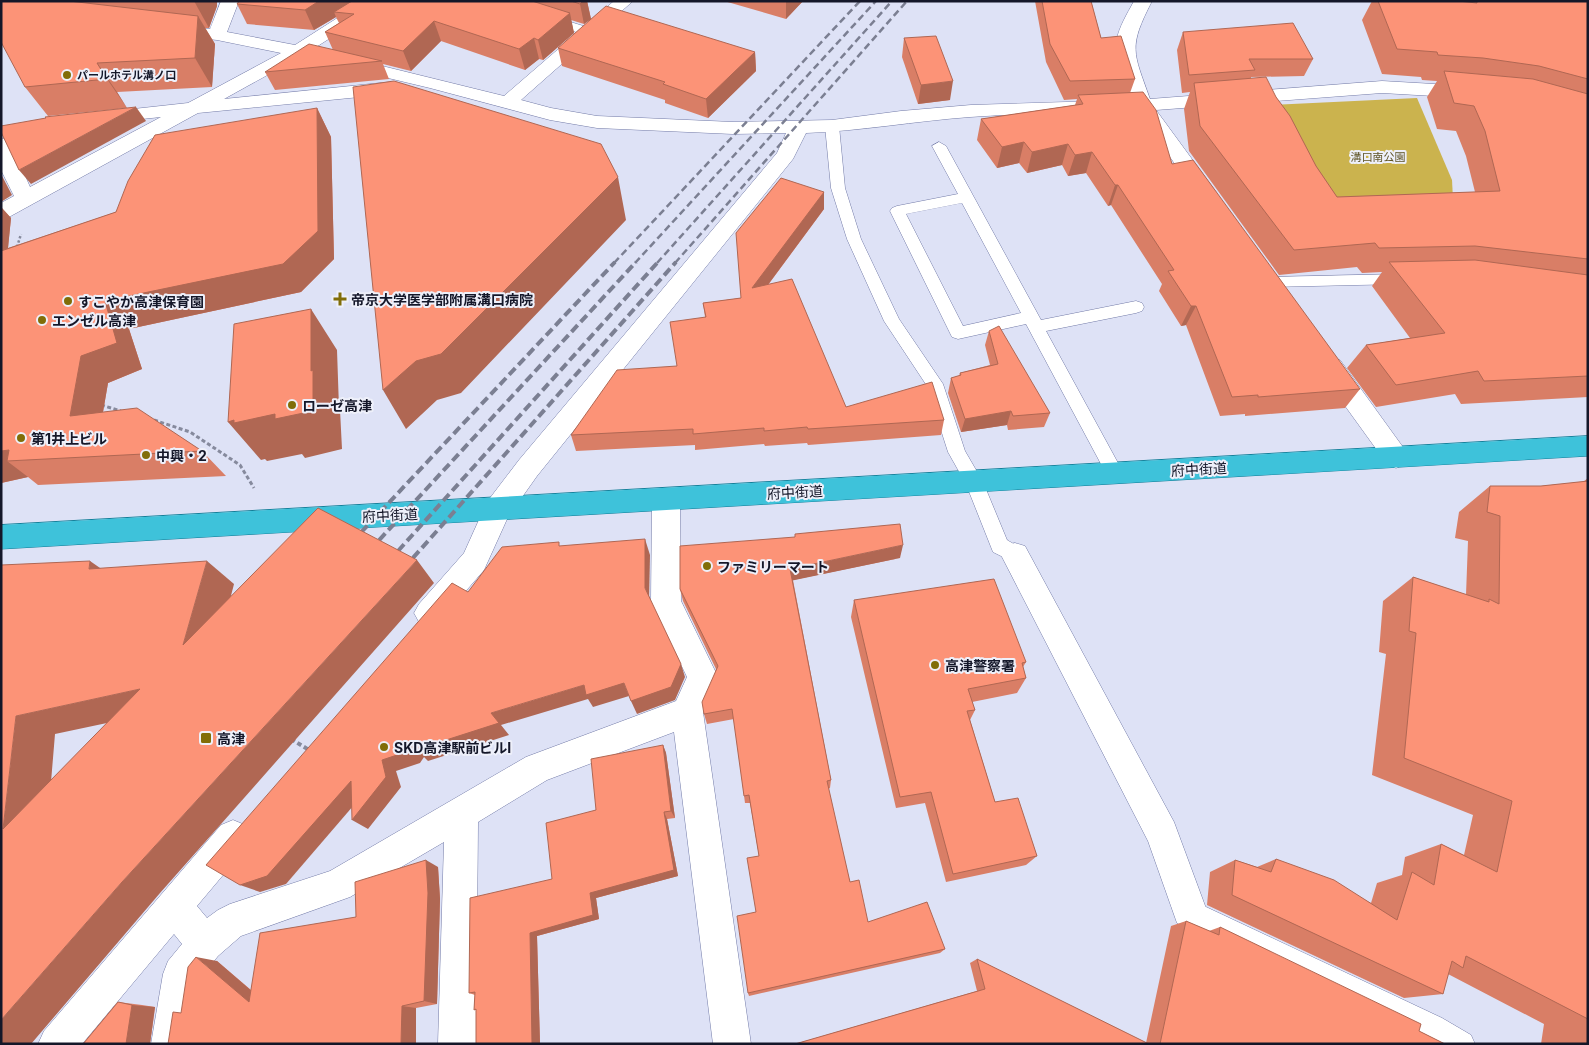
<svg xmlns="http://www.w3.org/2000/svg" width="1589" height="1045" viewBox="0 0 1589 1045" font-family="Inter,'Noto Sans JP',sans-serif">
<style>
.green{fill:#cbb34e}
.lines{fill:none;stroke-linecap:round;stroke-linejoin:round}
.service-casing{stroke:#737ba8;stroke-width:1}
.minor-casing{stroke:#737ba8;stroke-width:1}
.trunk-casing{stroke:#0f7c96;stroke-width:1}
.path-far2{stroke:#868a9d;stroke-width:2.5;stroke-dasharray:2.5 2;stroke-linecap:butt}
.path-far1{stroke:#868a9d;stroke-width:3;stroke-dasharray:4 2.5;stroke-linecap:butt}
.path{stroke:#868a9d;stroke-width:4;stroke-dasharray:4.5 3;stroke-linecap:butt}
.service{fill:#fff;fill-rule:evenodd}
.minor{fill:#fff;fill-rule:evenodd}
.trunk{fill:#3ec2da;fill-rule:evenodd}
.rail-far1{stroke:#7b7f92;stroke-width:2.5;stroke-dasharray:7 4;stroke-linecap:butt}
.rail{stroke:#7b7f92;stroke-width:4;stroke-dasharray:9 4.5;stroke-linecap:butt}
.wall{fill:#d97e66}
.shaded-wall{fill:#b06753}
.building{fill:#fc9377;stroke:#b06753;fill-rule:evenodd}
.poi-dot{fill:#816d08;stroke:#eef0fa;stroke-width:2}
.labels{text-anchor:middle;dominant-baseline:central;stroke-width:4;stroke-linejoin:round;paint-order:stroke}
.far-poi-label{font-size:11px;font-weight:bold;fill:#141729;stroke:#eef0fa;text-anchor:start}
.far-park-label{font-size:11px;fill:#5e5325;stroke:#eef0fa}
.poi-label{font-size:14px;font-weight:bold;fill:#141729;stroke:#eef0fa;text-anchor:start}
.street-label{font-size:14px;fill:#141729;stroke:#eef0fa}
</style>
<rect width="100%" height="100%" fill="#dee2f6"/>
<path class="green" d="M 1417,98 L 1452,180 L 1454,218 L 1309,211 L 1271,105 Z"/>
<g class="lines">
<g class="service-casing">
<g id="service">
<path d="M 548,15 L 593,29 L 595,32 L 589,36 L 544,22 L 542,19 Z"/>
<path d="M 832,122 L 839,126 L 845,188 L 861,239 L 899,319 L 943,384 L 965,451 L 983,482 L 1007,540 L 1022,549 L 1025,555 L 1022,561 L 1015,563 L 993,552 L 966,484 L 948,452 L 927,386 L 884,321 L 847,239 L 831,188 L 825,126 Z"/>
<path d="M 939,142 L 946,146 L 1041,320 L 1136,301 L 1142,303 L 1144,307 L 1142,311 L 1136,313 L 1046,331 L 1124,474 L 1121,479 L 1115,481 L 1109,479 L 1026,324 L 958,339 L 952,337 L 950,333 L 890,211 L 892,208 L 897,206 L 958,194 L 932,146 ZM 962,203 L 1021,313 L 963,326 L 906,214 Z"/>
<path d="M 1401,274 L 1406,275 L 1409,279 L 1406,283 L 1401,284 L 1269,287 L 1264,286 L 1261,282 L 1264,278 L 1269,277 Z"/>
<path d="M 1189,899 L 1442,1018 L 1471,1035 L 1475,1044 L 1437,1044 L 1181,919 L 1177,911 L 1181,903 Z"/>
</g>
</g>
<g class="minor-casing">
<g id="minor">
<path d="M 221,1 L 239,1 L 227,32 L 295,45 L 364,1 L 384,1 L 382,5 L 313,49 L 504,96 L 614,1 L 633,1 L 521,100 L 551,108 L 597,116 L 733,122 L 832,120 L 901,111 L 971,105 L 1132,100 C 1126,83 1113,60 1116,42 C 1119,27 1127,14 1134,1 L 1152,1 C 1128,48 1133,51 1150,99 L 1382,81 L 1469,86 L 1476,88 L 1479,92 L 1476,96 L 1469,98 L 1382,93 L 1156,110 L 1216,192 L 1212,197 L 1205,199 L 1198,197 L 1138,111 C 1082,114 1025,113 970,117 C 915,121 861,131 806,133 L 793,159 L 537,476 L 508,517 L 484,570 L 439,622 L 429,626 L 419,622 L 414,613 L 419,604 L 464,553 L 487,502 L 519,460 L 777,153 L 786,133 L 733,134 L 597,128 L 550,120 L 430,88 L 300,57 L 224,99 L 390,82 L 397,84 L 399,88 L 397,92 L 390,94 L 198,113 L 9,217 L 1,219 L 1,203 L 14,196 L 1,170 L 1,138 L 8,140 L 11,144 L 30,187 L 161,117 L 104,123 L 97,121 L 94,117 L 97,113 L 188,103 L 281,53 L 217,40 L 172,35 L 166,34 L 163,30 L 166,26 L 172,25 L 210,29 Z"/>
<path d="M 1331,358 L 1340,360 L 1405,450 L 1409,457 L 1405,464 L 1396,468 L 1387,464 L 1322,374 L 1319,367 L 1322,360 Z"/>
<path d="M 666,489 L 676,492 L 680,500 L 681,601 L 718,677 L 703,712 L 751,1044 L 713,1044 L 674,732 L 547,780 L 478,822 L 476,1044 L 438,1044 L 444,842 L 350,897 L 241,936 L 218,956 L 198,981 L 189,1044 L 151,1044 L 163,974 L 168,961 L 182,944 L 174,934 L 82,1044 L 38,1044 L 44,1031 L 221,825 L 233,820 L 245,825 L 250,837 L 245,849 L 197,906 L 207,918 L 218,910 L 230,904 L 330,871 L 526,757 L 676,701 L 687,677 L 651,602 L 652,500 L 656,492 Z"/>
<path d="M 1015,543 L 1025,546 L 1174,822 L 1207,911 L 1201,923 L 1189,929 L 1177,923 L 1148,841 L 1001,555 L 1005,546 Z"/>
</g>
</g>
<g class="trunk-casing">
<path id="trunk" d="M 1588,436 L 1588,456 L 1,549 L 1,525 Z"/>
</g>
<path class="path-far2" d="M 17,247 L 21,234"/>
<g class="path-far1">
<path d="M 101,405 L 121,411"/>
<path d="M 154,420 L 190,432 L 240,465 L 254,488"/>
</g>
<path class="path" d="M 291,739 L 309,750"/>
<use href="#service" class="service"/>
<use href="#minor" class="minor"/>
<use href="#trunk" class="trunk"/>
<g class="rail-far1">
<path d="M 614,263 L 860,1"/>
<path d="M 635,263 L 876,1"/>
<path d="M 657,263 L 892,1"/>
<path d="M 675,263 L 907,1"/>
</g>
<g class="rail">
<path d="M 352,542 L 615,262"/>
<path d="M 370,550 L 636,262"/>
<path d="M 389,561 L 658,262"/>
<path d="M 404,568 L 676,262"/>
</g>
</g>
<g class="wall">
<path d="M 1,1 L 217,1 L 217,6 L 209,28 L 205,28 L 215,44 L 212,87 L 117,92 L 127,108 L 48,116 L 25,87 Z"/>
<path d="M 239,1 L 587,1 L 591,19 L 584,24 L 571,20 L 574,33 L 543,60 L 539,59 L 525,70 L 441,41 L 411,71 L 383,64 L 389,79 L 275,90 L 265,72 L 333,50 L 325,32 L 339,23 L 336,17 L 314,30 L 247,24 L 237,4 Z"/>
<path d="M 724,1 L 803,1 L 786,19 Z"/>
<path d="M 1035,1 L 1091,1 L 1101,38 L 1135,79 L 1130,93 L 1172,164 L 1360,389 L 1345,408 L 1245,416 L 1245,414 L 1220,416 L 1186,325 L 1181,326 L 1159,291 L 1162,284 L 1111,205 L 1108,206 L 1086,173 L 1068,176 L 1062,165 L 1027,173 L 1019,163 L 997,168 L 977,140 L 981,119 L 1075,105 L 1077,99 L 1064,100 L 1046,62 Z"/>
<path d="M 1372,1 L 1588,1 L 1588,397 L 1461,404 L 1455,394 L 1376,407 L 1347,368 L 1366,345 L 1410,338 L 1372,286 L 1382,272 L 1362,273 L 1357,267 L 1279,275 L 1189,151 L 1184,109 L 1190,92 L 1182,93 L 1177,50 L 1183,32 L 1313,59 L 1304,76 L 1251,77 L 1251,79 L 1276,97 L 1316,166 L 1337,197 L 1475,192 L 1466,156 L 1456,131 L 1437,129 L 1427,97 L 1437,81 L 1422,80 L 1421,77 L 1382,74 L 1362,20 Z"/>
<path d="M 904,38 L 950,100 L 918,104 L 902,57 Z"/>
<path d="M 558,48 L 755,52 L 756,71 L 708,118 L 665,103 L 665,100 L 562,66 Z"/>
<path d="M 317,108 L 331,137 L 334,259 L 301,292 L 129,329 L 142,369 L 108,383 L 103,412 L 202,451 L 226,476 L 38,485 L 28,477 L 1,483 L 1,207 L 11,218 L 8,248 L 116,212 Z"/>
<path d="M 824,192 L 824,209 L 768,285 L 846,407 L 944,420 L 941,435 L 808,445 L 807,443 L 765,446 L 764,444 L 695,450 L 695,445 L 576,451 L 571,435 L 677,366 L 705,317 L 703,303 L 741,298 Z"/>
<path d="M 989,331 L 1050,413 L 1044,427 L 1008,430 L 1007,425 L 961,432 L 948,393 L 951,378 L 959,376 L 960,373 L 990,365 L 985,345 Z"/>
<path d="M 1588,478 L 1588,1044 L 1541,1044 L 1544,1024 L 1448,974 L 1443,994 L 1404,998 L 1207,905 L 1210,872 L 1235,860 L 1257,867 L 1276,859 L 1371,903 L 1377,883 L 1402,875 L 1405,857 L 1441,844 L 1464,855 L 1473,815 L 1372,775 L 1386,654 L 1379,652 L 1383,601 L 1413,577 L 1466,595 L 1468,541 L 1455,538 L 1459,512 L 1490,486 L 1541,486 L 1583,482 Z"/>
<path d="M 900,558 L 793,580 L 831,780 L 830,788 L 828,789 L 850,882 L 868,922 L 945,949 L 940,953 L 749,996 L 748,993 L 756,912 L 759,856 L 750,803 L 745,803 L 734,719 L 707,724 L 704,714 L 716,669 L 683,601 L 680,589 Z"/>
<path d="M 854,600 L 1026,662 L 1023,667 L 1026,678 L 1017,693 L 972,702 L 975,710 L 970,720 L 995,802 L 1037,856 L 1026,865 L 946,882 L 925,803 L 896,808 L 851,617 Z"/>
<path d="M 663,745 L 666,753 L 675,818 L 667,819 L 678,876 L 596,898 L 599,919 L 537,936 L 540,1044 L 476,1044 L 476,1010 L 474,1010 L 475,995 L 469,993 L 552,879 L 596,810 Z"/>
<path d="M 438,867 L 440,899 L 437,1004 L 416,1008 L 416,1044 L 173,1012 L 181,1013 L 217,961 L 251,990 L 356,917 Z"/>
<path d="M 1186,921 L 1209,931 L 1220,927 L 1419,1031 L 1445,1044 L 795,1044 L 977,991 L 970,963 L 977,959 L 1146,1043 L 1171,926 Z"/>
<path d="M 118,1002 L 142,1005 L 155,1007 L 150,1044 L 83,1044 Z"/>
</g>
<g class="shaded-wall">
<path d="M 194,1 L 217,1 L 217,6 L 209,28 Z"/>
<path d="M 319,1 L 360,1 L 334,12 L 336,17 L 314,30 L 305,10 Z"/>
<path d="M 583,1 L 587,1 L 591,19 L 584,24 L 580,4 Z"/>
<path d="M 786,1 L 803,1 L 786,19 Z"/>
<path d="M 570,13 L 574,33 L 543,60 L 538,40 Z"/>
<path d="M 198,16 L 215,44 L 212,87 L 195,58 Z"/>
<path d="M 434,21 L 441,41 L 411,71 L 403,51 Z"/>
<path d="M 534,38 L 539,59 L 525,70 L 519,49 Z"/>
<path d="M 755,52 L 756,71 L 708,118 L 706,99 Z"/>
<path d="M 97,63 L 117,92 L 127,108 L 107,79 Z"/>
<path d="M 953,81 L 950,100 L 918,104 L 921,85 Z"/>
<path d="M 136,107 L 146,121 L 31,184 L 19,170 Z"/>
<path d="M 317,108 L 331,137 L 334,259 L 301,292 L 129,329 L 142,369 L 108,383 L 98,441 L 70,416 L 81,356 L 105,301 Z"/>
<path d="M 1024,142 L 1019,163 L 997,168 L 1002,147 Z"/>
<path d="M 1068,144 L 1062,165 L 1027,173 L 1032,152 Z"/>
<path d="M 1092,152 L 1086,173 L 1068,176 L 1075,155 Z"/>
<path d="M 1,174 L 12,195 L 1,202 Z"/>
<path d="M 618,177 L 626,220 L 461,393 L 437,400 L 406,429 L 383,390 Z"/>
<path d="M 1115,185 L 1118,185 L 1111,205 L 1108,206 Z"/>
<path d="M 824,192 L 824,209 L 753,305 L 752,288 Z"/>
<path d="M 1,207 L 11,218 L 4,287 L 1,285 Z"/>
<path d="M 1191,306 L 1196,306 L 1186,325 L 1181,326 Z"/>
<path d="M 311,309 L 337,350 L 339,408 L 340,410 L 342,449 L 305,458 L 302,454 L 267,461 L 265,459 L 261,460 L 228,422 L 311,371 Z"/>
<path d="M 1011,411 L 1007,425 L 961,432 L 965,419 Z"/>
<path d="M 9,450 L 7,461 L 28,477 L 1,483 L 1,451 Z"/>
<path d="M 645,539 L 650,555 L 649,603 L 645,588 Z"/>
<path d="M 903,545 L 900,558 L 790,581 L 790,569 Z"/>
<path d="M 417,560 L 434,583 L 160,893 L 31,1044 L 1,1044 L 1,1020 L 122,882 Z"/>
<path d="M 90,561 L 123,584 L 89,569 Z"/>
<path d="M 207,561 L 234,584 L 213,666 L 183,645 Z"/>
<path d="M 681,664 L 685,677 L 675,700 L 637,714 L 631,701 Z"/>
<path d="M 624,683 L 629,696 L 593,707 L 588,699 L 501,725 L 509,735 L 428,761 L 424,757 L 420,763 L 396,771 L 401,787 L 368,829 L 352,820 L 382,760 L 412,745 L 491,713 L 584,685 Z"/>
<path d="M 140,689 L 173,709 L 55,734 L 46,842 L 3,829 L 16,716 Z"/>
<path d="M 663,745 L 666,753 L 675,818 L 671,811 Z"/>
<path d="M 351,781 L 366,791 L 286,884 L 260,892 L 240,885 Z"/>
<path d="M 664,812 L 667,819 L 678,876 L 596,898 L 599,919 L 537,936 L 540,1044 L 532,1044 L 530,933 L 590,893 Z"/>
<path d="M 426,860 L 438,867 L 440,899 L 437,1004 L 424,1001 Z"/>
<path d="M 196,957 L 217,961 L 268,1005 L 249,1002 Z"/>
<path d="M 132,1005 L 155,1007 L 150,1044 L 126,1044 Z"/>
<path d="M 402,1006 L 416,1008 L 416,1044 L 401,1044 Z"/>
</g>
<g class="building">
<path d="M 1,1 L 69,1 L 198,16 L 195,58 L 97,63 L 107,79 L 25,87 L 1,42 Z"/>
<path d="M 239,1 L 319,1 L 305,10 L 237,4 Z"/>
<path d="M 352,1 L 532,1 L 570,13 L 538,40 L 534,38 L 519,49 L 434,21 L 403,51 L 325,32 L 354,14 L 334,12 Z"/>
<path d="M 571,1 L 583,1 L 580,4 Z"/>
<path d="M 1042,1 L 1091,1 L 1101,38 L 1121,36 L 1135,79 L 1070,81 L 1050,44 Z"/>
<path d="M 1378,1 L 1458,1 L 1477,3 L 1477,1 L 1588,1 L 1588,79 L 1539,66 L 1483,58 L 1438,55 L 1437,52 L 1397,49 Z"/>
<path d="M 606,6 L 755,52 L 706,99 L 663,84 L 665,82 L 558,48 Z"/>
<path d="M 1293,23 L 1313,59 L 1249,59 L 1255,70 L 1189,75 L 1183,32 Z"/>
<path d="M 936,36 L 953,81 L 921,85 L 904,38 Z"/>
<path d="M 309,44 L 382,61 L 265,72 Z"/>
<path d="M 1444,71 L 1533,79 L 1588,94 L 1588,259 L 1475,246 L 1379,248 L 1375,243 L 1294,250 L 1200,126 L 1194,83 L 1266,77 L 1276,97 L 1290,116 L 1316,166 L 1337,197 L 1500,191 L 1485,131 L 1474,106 L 1454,103 Z"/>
<path d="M 394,81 L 601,144 L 618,177 L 441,354 L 416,361 L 383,390 L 353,87 Z"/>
<path d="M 1143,92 L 1156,110 L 1172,164 L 1193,160 L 1360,389 L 1258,397 L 1258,395 L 1232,397 L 1196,306 L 1191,306 L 1168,271 L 1174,270 L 1118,185 L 1115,185 L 1092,152 L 1075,155 L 1068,144 L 1032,152 L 1024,142 L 1002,147 L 981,119 L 1083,104 L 1078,95 Z"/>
<path d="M 136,107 L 19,170 L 1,132 L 1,126 L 46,118 L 45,117 Z"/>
<path d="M 317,108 L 318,231 L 283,264 L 105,301 L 117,343 L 81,356 L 70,416 L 137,408 L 202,451 L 7,461 L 9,450 L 1,451 L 1,251 L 116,212 L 128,181 L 155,135 Z"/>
<path d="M 781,178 L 824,192 L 752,288 L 792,279 L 846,407 L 932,382 L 944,420 L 808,429 L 807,427 L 764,431 L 764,428 L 693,434 L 693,429 L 571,435 L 617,370 L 677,366 L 670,322 L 706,317 L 703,303 L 741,298 L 736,233 Z"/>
<path d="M 1475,260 L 1588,275 L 1588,376 L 1484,381 L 1478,371 L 1396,385 L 1366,345 L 1445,333 L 1389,262 Z"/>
<path d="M 311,309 L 311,371 L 313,370 L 313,411 L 275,419 L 275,414 L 234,423 L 234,420 L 228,422 L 234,324 Z"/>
<path d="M 999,326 L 1050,413 L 1013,416 L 1011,411 L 965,419 L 951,378 L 961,375 L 960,373 L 998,364 L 989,331 Z"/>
<path d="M 1588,481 L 1588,1019 L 1466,956 L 1463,968 L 1452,961 L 1443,994 L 1232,895 L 1235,860 L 1271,872 L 1276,859 L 1334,880 L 1397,920 L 1412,872 L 1434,885 L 1441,844 L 1497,872 L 1512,801 L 1404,758 L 1416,633 L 1409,631 L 1413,577 L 1489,602 L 1489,599 L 1499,604 L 1500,516 L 1487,512 L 1490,486 L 1541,486 Z"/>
<path d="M 318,508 L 417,560 L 122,882 L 1,1020 L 1,565 L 90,561 L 89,569 L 207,561 L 183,645 ZM 140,689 L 3,829 L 16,716 Z"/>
<path d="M 900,524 L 903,545 L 790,569 L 831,780 L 827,781 L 850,882 L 859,880 L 868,922 L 927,902 L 945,949 L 748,993 L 737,916 L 756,912 L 747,858 L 759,856 L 749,795 L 744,796 L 732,709 L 704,714 L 702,702 L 718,666 L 680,589 L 680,546 L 795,537 L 795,534 Z"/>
<path d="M 645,539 L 645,588 L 681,664 L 671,687 L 631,701 L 624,683 L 586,695 L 584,685 L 491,713 L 499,723 L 415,750 L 412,745 L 406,752 L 382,760 L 386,777 L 352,820 L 351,781 L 267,876 L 240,885 L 206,865 L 452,583 L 468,592 L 502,547 L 559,542 L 559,546 Z"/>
<path d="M 994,579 L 1026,662 L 1022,663 L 1026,678 L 968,689 L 975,710 L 967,711 L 995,802 L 1018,798 L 1037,856 L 953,874 L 931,792 L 900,797 L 854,600 Z"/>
<path d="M 663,745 L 671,811 L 664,812 L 674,870 L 590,893 L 593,915 L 530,933 L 532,1044 L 476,1044 L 476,1009 L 474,1010 L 475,992 L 469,993 L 470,898 L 552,879 L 546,823 L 596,810 L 591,759 Z"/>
<path d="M 426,860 L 428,893 L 424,1001 L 402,1006 L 401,1044 L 168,1044 L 173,1012 L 181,1013 L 188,967 L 196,957 L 249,1002 L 260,933 L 356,917 L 355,882 Z"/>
<path d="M 1186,921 L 1219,935 L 1220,927 L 1421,1024 L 1419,1031 L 1445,1044 L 1160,1044 Z"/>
<path d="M 977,959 L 1149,1044 L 795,1044 L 985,989 Z"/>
<path d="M 118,1002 L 132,1005 L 126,1044 L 83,1044 Z"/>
</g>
<g class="poi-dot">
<circle cx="67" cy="75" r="5"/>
<path d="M337.5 291.5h5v5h5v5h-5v5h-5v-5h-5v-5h5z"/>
<circle cx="68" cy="301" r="5"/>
<circle cx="42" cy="320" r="5"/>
<circle cx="292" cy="405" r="5"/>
<circle cx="21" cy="438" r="5"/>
<circle cx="146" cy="455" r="5"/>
<circle cx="707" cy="566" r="5"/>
<circle cx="935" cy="665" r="5"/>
<rect x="200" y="732" width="12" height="12" rx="2.5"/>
<circle cx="384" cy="747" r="5"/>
</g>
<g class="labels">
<g class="far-poi-label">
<text x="77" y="75">パールホテル溝ノ口</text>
</g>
<g class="far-park-label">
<text x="1378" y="157">溝口南公園</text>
</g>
<g class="poi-label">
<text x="351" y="299">帝京大学医学部附属溝口病院</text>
<text x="78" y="301">すこやか高津保育園</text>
<text x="52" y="320">エンゼル高津</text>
<text x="302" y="405">ローゼ高津</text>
<text x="31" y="438">第1井上ビル</text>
<text x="156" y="455">中興・2</text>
<text x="717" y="566">ファミリーマート</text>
<text x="945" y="665">高津警察署</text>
<text x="217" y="738">高津</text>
<text x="394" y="747">SKD高津駅前ビルⅠ</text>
</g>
<g class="street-label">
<text transform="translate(1199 469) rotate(-3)">府中街道</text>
<text transform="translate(795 492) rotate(-3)">府中街道</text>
<text transform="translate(390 515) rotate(-3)">府中街道</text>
</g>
</g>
<rect width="1589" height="1045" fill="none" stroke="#141729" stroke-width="5"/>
</svg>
